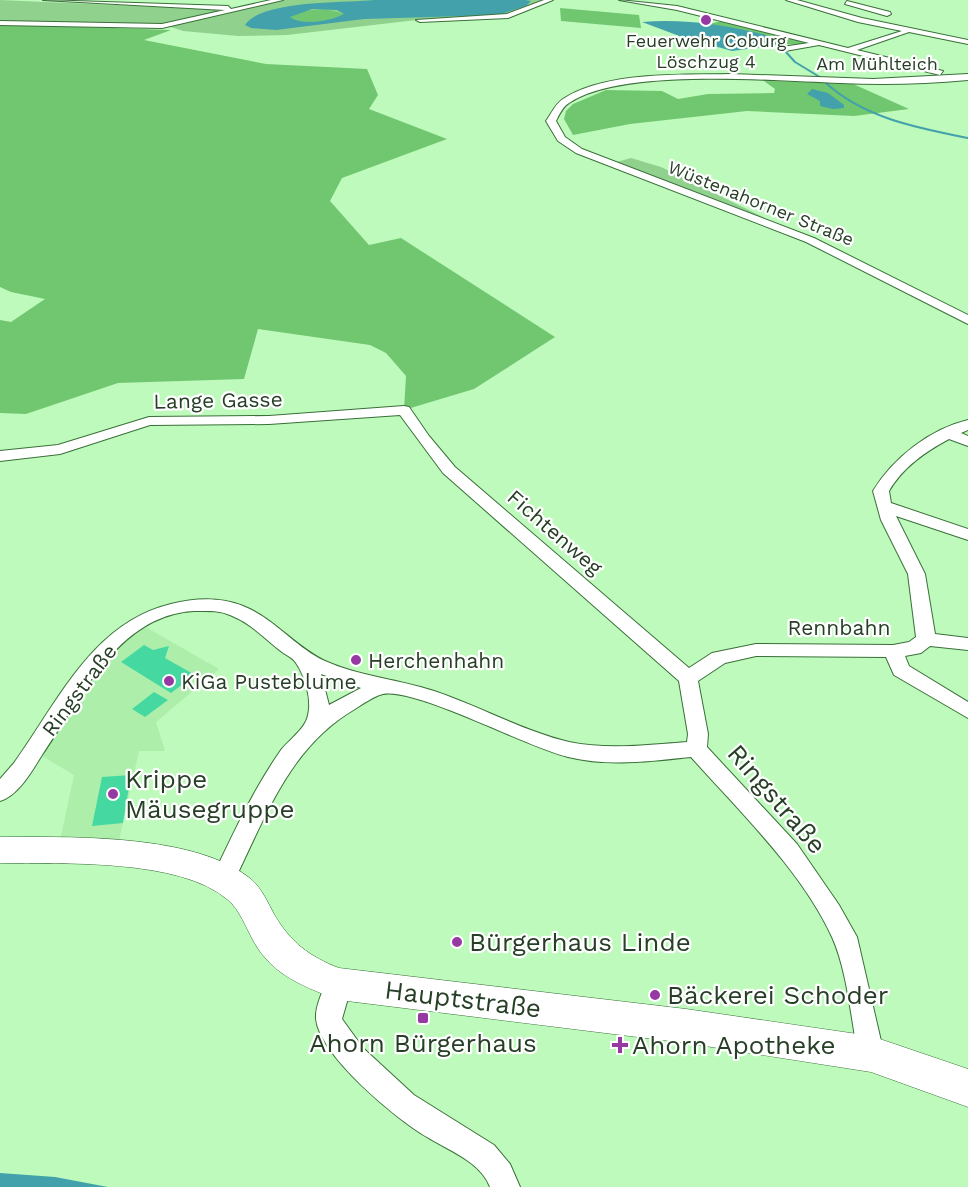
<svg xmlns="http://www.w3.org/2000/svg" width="968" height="1187" viewBox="0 0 968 1187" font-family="'Work Sans',sans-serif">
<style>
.built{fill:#adefaa}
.green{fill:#90d18d}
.forest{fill:#71c76f}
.water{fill:#42a1aa;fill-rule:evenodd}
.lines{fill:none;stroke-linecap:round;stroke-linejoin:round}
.stream{stroke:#42a1aa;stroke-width:2}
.building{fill:#45d8a0}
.street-casing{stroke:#397038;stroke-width:2}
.secondary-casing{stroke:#397038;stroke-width:1}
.street{fill:#fff;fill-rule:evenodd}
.secondary{fill:#fff;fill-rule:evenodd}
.poi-dot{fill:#9739a2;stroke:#fff;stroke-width:2}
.labels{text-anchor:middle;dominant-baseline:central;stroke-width:4.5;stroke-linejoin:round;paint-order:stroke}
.far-poi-label{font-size:18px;fill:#273f26;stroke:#fff}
.far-street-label{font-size:18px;fill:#273f26;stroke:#fff}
.street-label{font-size:21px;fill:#273f26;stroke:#fff}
.poi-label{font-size:21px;fill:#273f26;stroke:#fff;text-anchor:start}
.near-poi-label{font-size:26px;fill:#273f26;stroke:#fff;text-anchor:start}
.near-street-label{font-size:26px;fill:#273f26;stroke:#fff}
</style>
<rect width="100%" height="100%" fill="#befabc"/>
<path class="built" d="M 142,625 L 219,669 L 156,722 L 165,751 L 139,751 L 118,845 L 60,841 L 74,775 L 42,756 L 89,679 L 123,640 Z"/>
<g class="green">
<path d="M 0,0 L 229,10 L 189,21 L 280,0 L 546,0 L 519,13 L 488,18 L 425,19 L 287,35 L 238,36 L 183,31 L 168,26 L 0,22 Z"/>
<path d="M 631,158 L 661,167 L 777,224 L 617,162 Z"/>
</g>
<g class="forest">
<path d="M 560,8 L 639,15 L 641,28 L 561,21 Z"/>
<path d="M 326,9 L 344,14 C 331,21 302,26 290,17 L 301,11 Z"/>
<path d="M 722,21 L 808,42 L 801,45 L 784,44 L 786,42 L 704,25 Z"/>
<path d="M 0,24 L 171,30 L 144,40 L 266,64 L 367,69 L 378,95 L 369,109 L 447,139 L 342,178 L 330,201 L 369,245 L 401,238 L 555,337 L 474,389 L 404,410 L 406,376 L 386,353 L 370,345 L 258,329 L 244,379 L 118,383 L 26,414 L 0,413 L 0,320 L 11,322 L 45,299 L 11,292 L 0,287 Z"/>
<path d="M 764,81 L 851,83 L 909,109 L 854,116 L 747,111 L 630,124 L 573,135 L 564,119 L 566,111 L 573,104 L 606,90 L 662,91 L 678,99 L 708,94 L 774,93 L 775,89 Z"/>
</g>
<g class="water">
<path d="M 374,0 L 525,0 L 531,1 L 526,6 L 498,15 L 364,19 L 276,30 L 251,28 L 245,25 C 261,0 346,3 374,0 ZM 312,9 L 337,10 L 344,14 C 331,21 302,26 290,17 Z"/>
<path d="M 642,22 C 689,18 743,27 786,41 L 784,44 L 732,51 L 682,37 Z"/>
<path d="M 812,89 L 828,93 L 844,105 L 844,108 L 833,109 L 820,106 L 820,101 L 807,94 Z"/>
<path d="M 0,1173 L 55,1177 L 108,1187 L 0,1187 Z"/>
</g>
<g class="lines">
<g class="stream">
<path d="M 785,51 L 795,62 L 823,79"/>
<path d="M 826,83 C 864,118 918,128 968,138"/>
</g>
</g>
<g class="building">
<path d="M 144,645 L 153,650 L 169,646 L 165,658 L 195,675 L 171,693 L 121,662 Z"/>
<path d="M 154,692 L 168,700 L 145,717 L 132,709 Z"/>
<path d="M 131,775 L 123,823 L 92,826 L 102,777 Z"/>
</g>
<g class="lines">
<g class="street-casing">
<g id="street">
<path d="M 43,0 L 228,6 L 231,9 L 271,0 L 283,0 L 162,28 L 0,25 L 0,21 L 162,24 L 225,10 Z"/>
<path d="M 544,0 L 553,0 L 508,18 L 420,22 L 416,20 L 507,14 Z"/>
<path d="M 619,0 L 677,6 L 848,48 L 902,31 L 858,22 L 786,0 L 797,0 L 862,18 L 968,40 L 968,44 L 909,32 L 857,50 L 943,71 L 940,75 L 819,45 L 785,51 L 782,47 L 809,43 L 677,10 Z"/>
<path d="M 847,1 L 890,12 L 891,14 L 887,16 L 845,4 Z"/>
<path d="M 731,74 L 873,79 L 968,74 L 968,80 C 925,84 883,85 840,83 C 776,81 621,67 569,103 C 563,106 559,115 556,121 L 565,137 L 582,149 L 814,238 L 968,315 L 968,324 L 806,242 L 576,153 L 558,141 L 546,121 C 551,114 556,103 563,99 C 605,71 682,75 731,74 Z"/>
<path d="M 404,406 L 409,407 L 429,436 L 455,467 L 689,668 L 712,653 L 756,644 L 893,645 L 909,642 L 916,637 L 908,574 L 881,520 L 873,491 C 893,458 930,429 968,420 L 968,430 L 961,433 L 968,436 L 968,446 L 949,439 C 925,452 903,467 889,491 L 891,503 L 968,529 L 968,540 L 896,516 L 925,574 L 935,634 L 968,638 L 968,650 L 930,646 L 921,653 L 905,656 L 909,666 L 968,702 L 968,718 L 894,675 L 886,657 L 756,656 L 725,663 L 698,681 L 708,734 L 707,747 L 797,844 L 839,905 L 857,937 L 884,1054 L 880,1063 L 871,1067 L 862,1063 L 858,1054 C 851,1018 847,970 832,937 C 801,870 740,812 691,757 C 650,761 609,767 568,757 C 526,747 417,688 383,694 C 374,696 363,704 355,709 C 288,748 265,819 232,885 L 224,888 L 216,885 L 212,878 C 233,834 253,790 281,750 C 290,739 306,728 308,715 C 312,699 305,676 296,663 C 293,658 286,655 282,652 C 265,639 251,623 230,615 C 219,610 206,611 194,611 C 117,615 80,700 42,755 C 32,771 18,796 0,801 L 0,779 L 14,763 C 58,702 92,623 171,604 C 195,598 220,597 243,606 C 274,618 295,647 325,661 C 361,677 398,679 434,691 C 479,706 523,731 569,742 C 608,750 647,745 687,742 L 688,734 L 679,681 L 443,473 L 400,415 L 269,424 L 150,425 L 60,454 L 0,461 L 0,451 L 58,445 L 149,417 L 269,416 ZM 321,674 L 361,688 L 329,705 Z"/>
<path d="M 339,973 L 348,976 L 352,984 L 342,1019 L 363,1048 L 414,1095 L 494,1145 L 510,1164 L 520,1187 L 490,1187 C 480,1161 449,1151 427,1137 C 396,1119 320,1056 316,1019 C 315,1005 324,988 330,976 Z"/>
</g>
</g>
<g class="secondary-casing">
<path id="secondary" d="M 0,837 C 69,837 197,833 252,880 C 262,889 268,903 274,914 C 290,942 310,957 339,968 L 686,1009 L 871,1036 L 968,1069 L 968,1107 L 871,1072 L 686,1043 L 339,1000 C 305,987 273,976 254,942 C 246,928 240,910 228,900 C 180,858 62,864 0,863 Z"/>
</g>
<use href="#street" class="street"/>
<use href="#secondary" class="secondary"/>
</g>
<g class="poi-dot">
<circle cx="706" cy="20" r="6"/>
<circle cx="356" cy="660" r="6"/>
<circle cx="169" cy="681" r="6"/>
<circle cx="113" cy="794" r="6"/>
<circle cx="457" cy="942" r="6"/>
<circle cx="655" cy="995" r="6"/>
<rect x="417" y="1012" width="12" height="12" rx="3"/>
<path d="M617 1036h6v6h6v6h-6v6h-6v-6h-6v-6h6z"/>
</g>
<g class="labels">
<g class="far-poi-label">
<text x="706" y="40">Feuerwehr Coburg<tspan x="706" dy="21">Löschzug 4</tspan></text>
</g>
<g class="far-street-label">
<text x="877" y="63">Am Mühlteich</text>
<text transform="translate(761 203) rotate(22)">Wüstenahorner Straße</text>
</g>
<g class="street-label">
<text transform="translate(218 400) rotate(-1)">Lange Gasse</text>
<text transform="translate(555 532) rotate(41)">Fichtenweg</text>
<text x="839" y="627">Rennbahn</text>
<text transform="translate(79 690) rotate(-53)">Ringstraße</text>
</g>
<g class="poi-label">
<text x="368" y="660">Herchenhahn</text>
<text x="181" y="681">KiGa Pusteblume</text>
</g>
<g class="near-poi-label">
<text x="125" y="779">Krippe<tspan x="125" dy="30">Mäusegruppe</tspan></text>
<text x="469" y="942">Bürgerhaus Linde</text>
<text x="667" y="995">Bäckerei Schoder</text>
<text x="423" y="1043" text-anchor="middle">Ahorn Bürgerhaus</text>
<text x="632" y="1045">Ahorn Apotheke</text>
</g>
<g class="near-street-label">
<text transform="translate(777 799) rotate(49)">Ringstraße</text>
<text transform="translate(463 999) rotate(7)">Hauptstraße</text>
</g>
</g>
</svg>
